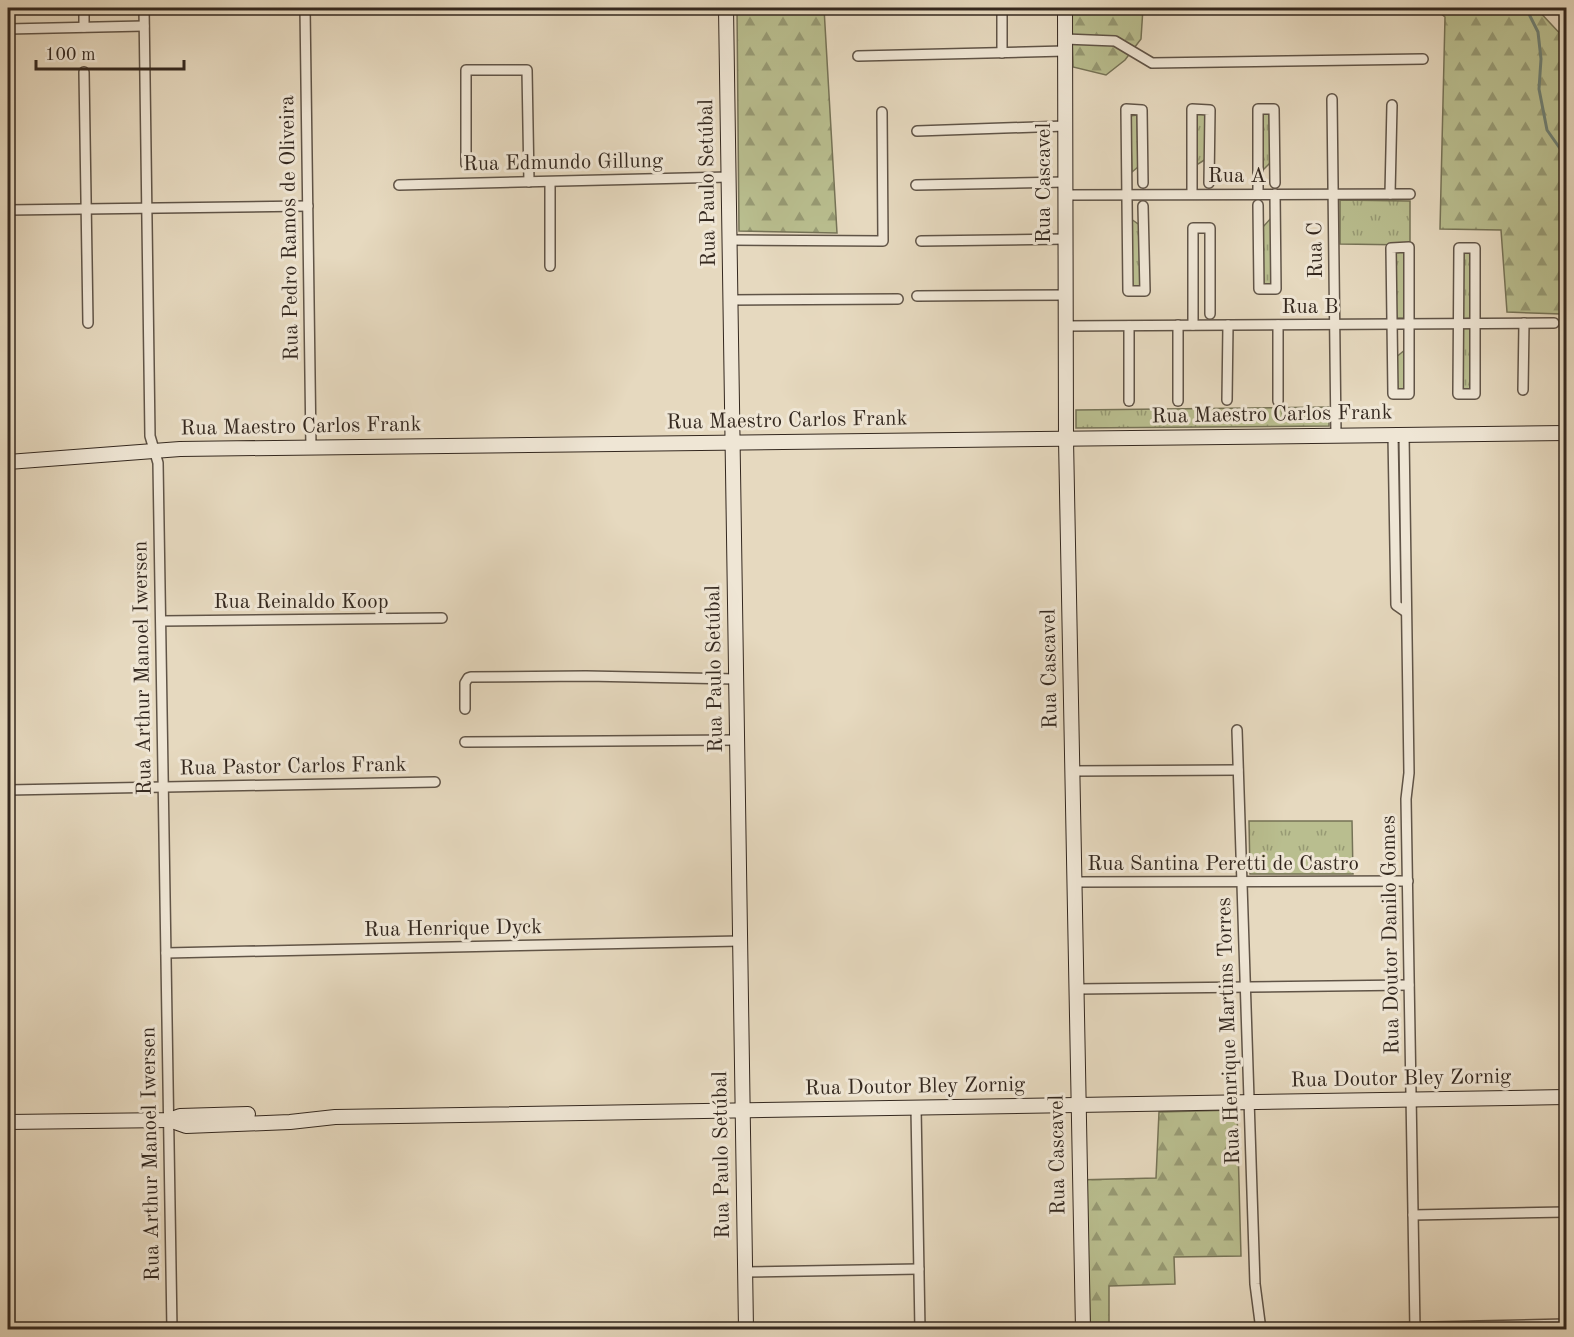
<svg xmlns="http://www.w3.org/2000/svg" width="1574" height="1337" viewBox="0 0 1574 1337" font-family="'Old Standard TT',serif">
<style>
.grass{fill:url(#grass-tufts);stroke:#767357;stroke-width:1.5}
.forest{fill:url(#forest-firs);stroke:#767357;stroke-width:1.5}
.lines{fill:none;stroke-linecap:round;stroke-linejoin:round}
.stream{stroke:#6f8074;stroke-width:3}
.street-casing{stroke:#605447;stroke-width:12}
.secondary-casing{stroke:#34281f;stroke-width:16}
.street{stroke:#efe6d5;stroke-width:9}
.secondary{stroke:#efe6d5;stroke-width:14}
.labels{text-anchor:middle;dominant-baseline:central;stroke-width:6;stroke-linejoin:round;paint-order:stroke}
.street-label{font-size:21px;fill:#34281f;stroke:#efe6d5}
</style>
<defs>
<pattern id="grass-tufts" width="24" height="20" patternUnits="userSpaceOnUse" patternTransform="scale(1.5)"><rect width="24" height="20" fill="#b9be8f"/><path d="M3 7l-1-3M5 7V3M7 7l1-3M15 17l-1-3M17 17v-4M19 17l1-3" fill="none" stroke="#979a74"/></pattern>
<pattern id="forest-firs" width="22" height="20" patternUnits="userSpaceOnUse" patternTransform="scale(1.5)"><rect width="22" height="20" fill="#b9be8f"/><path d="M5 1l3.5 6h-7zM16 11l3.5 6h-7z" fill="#979a74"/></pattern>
</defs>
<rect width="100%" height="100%" fill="#e6d9bf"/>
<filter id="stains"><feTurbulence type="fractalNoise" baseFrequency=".00333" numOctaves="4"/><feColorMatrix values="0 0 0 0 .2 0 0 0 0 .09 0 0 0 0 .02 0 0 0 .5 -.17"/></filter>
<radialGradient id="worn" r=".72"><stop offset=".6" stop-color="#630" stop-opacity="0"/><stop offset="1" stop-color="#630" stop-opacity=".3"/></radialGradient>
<g class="grass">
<path d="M 1261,112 L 1272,112 L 1272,161 L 1262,171 Z"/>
<path d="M 1195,113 L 1205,113 L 1206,159 L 1195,166 Z"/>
<path d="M 1137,115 L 1138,167 L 1132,172 L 1130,116 Z"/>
<path d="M 1340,200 L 1410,201 L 1410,245 L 1340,244 Z"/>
<path d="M 1272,217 L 1272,286 L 1262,286 L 1262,228 Z"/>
<path d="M 1131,219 L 1141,226 L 1141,288 L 1131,288 Z"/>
<path d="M 1394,251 L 1405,251 L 1406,318 L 1395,318 Z"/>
<path d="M 1461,252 L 1472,252 L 1472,318 L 1461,319 Z"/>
<rect x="1461" y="327" width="11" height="65"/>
<path d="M 1406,349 L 1406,392 L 1395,392 L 1395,358 Z"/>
<path d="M 1329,407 L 1329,426 L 1076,428 L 1076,410 Z"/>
<path d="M 1249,821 L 1352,821 L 1353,874 L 1250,874 Z"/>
</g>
<g class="forest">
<path d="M 737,8 L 849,8 L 824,8 L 837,233 L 739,231 Z"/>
<path d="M 1071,8 L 1143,8 L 1141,39 L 1125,60 L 1106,75 L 1073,67 Z"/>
<path d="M 1434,8 L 1536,8 L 1566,40 L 1566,374 L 1561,314 L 1507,312 L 1501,230 L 1440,229 L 1445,17 Z"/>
<path d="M 1237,1110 L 1241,1256 L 1174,1257 L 1175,1284 L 1109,1286 L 1109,1329 L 1080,1329 L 1075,1180 L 1156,1178 L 1159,1112 Z"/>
</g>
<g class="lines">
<path class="stream" d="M 1526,8 L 1538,32 L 1541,59 L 1539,89 L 1547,130 L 1566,157"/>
<g class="street-casing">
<g id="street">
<path d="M 84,8 L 84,27"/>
<path d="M 144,8 L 150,436 L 158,463 L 172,1330"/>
<path d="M 305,8 L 311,448"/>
<path d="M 1002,8 L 1002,53"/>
<path d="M 8,29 L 144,26"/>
<path d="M 1065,39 L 1115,41 L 1152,63 L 1423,59"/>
<path d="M 858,56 L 1065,51"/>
<path d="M 84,72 L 88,323"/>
<path d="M 1332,99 L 1336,436"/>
<path d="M 917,131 L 1065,126"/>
<path d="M 466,164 L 466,70 L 527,70 L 529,182"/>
<path d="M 550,182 L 550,266"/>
<path d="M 1143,183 L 1142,110 L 1126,109 L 1128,291 L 1145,291 L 1143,206"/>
<path d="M 399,185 L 729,177"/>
<path d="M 916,185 L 1065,182"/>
<path d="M 1192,194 L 1192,109 L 1210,110 L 1209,183"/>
<path d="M 1258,194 L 1258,109 L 1274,109 L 1275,183"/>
<path d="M 1390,194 L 1392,105"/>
<path d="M 1065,195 L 1410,194"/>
<path d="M 1258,205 L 1259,289 L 1276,289 L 1275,194"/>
<path d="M 8,210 L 308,206"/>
<path d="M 730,240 L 883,241 L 882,112"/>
<path d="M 921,241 L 1066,239"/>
<path d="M 1409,247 L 1409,394 L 1393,394 L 1391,248 Z"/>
<path d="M 1459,248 L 1475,248 L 1475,394 L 1458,394 Z"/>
<path d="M 917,296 L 1066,295"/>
<path d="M 731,300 L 898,299"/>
<path d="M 1193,325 L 1193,228 L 1210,228 L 1210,314"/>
<path d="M 1066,326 L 1554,323"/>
<path d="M 1523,390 L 1524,323"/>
<path d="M 1227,400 L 1228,325"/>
<path d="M 1129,401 L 1129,326"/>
<path d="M 1178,401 L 1178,325"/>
<path d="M 1278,401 L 1278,325"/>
<path d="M 1393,435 L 1396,605 L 1406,612"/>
<path d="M 1404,435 L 1409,773 L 1406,799 L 1415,1330"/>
<path d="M 161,621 L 442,618"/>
<path d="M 465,709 L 465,683 L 468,678 L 471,677 L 586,676 L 736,679"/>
<path d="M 1237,730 L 1255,1284 L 1261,1330"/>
<path d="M 465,742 L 737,740"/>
<path d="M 1073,771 L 1238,770"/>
<path d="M 8,790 L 435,782"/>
<path d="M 1075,882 L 1408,881"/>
<path d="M 166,953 L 740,941"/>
<path d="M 1077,989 L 1409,985"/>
<path d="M 916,1108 L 920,1330"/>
<path d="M 1413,1215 L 1566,1212"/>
<path d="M 745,1272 L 919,1269"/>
<path d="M 1293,1330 L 1566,1324"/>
</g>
</g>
<g class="secondary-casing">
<g id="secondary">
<path d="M 726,8 L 746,1330"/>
<path d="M 1065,8 L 1066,439 L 1083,1330"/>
<path d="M 8,462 L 180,449 L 1566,433"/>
<path d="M 169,1120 L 186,1126 L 290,1122 L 335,1117 L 1566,1097"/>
<path d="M 8,1122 L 169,1120 L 180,1116 L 248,1114"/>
</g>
</g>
<use href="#street" class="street"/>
<use href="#secondary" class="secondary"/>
</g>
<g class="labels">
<g class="street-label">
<text transform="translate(563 163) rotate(-1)">Rua Edmundo Gillung</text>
<text x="1237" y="176">Rua A</text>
<text transform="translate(708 183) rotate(-91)">Rua Paulo Setúbal</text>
<text transform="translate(1044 183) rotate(-90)">Rua Cascavel</text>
<text transform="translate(290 228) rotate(-91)">Rua Pedro Ramos de Oliveira</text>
<text transform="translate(1316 250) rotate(-91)">Rua C</text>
<text x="1310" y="307">Rua B</text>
<text transform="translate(1272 415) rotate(-1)">Rua Maestro Carlos Frank</text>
<text transform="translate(787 421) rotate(-1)">Rua Maestro Carlos Frank</text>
<text transform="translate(301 427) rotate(-1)">Rua Maestro Carlos Frank</text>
<text x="301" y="602">Rua Reinaldo Koop</text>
<text transform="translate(143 668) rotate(-91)">Rua Arthur Manoel Iwersen</text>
<text transform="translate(715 669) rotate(-91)">Rua Paulo Setúbal</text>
<text transform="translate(1050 669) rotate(-91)">Rua Cascavel</text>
<text transform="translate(293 767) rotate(-1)">Rua Pastor Carlos Frank</text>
<text x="1223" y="864">Rua Santina Peretti de Castro</text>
<text transform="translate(453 929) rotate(-1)">Rua Henrique Dyck</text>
<text transform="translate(1391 935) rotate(-91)">Rua Doutor Danilo Gomes</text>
<text transform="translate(1229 1031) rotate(-92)">Rua Henrique Martins Torres</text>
<text transform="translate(1401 1079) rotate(-1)">Rua Doutor Bley Zornig</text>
<text transform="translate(915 1087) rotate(-1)">Rua Doutor Bley Zornig</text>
<text transform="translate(151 1154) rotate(-91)">Rua Arthur Manoel Iwersen</text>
<text transform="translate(722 1155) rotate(-91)">Rua Paulo Setúbal</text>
<text transform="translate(1058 1155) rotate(-91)">Rua Cascavel</text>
</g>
</g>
<rect width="1574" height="1337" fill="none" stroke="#e6d9bf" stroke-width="30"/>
<rect x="9" y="9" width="1556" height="1319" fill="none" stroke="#34281f" stroke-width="3"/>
<rect x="15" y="15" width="1544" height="1307" fill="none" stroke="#34281f" stroke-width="1.5"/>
<path d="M36 60v9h148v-9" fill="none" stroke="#34281f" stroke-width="3"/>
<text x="45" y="60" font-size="18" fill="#34281f" stroke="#efe6d5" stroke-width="4.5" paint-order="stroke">100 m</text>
<rect width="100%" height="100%" filter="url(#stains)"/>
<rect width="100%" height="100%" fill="url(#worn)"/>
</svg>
